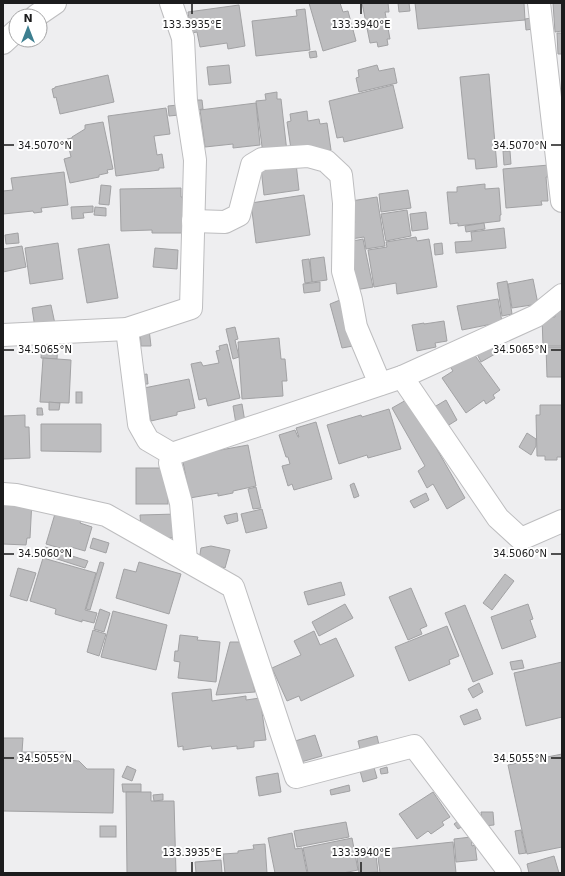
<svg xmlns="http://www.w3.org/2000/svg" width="565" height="876" viewBox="0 0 565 876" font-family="'DejaVu Sans',sans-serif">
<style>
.building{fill:#bdbdbf;stroke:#a2a2a4}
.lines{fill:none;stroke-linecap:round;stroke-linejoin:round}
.minor-casing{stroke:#bdbdbf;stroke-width:24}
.minor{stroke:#fff;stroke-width:22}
.ticks{fill:none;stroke:#1c1c1d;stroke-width:1.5}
.ticks-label{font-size:10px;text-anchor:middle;fill:#1c1c1d;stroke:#fff;stroke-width:4;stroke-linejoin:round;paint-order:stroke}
</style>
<rect width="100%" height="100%" fill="#eeeef0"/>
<g class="building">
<path d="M 309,3 L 340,3 L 343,12 L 348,11 L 356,41 L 323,51 Z"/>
<path d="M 362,3 L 388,3 L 389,12 L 385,12 L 390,39 L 387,39 L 388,45 L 378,47 L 377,42 L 370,43 Z"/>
<path d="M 398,3 L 409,3 L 410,11 L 399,12 Z"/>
<path d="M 415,3 L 524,3 L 525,20 L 418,29 Z"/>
<path d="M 553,3 L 562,3 L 562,31 L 555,32 Z"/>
<path d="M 239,5 L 245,46 L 228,49 L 227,43 L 200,47 L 197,32 L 191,33 L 188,12 Z"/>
<path d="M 305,9 L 310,50 L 256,56 L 252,21 L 297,16 L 296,10 Z"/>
<path d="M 532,18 L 533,29 L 526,30 L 525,19 Z"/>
<path d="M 557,33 L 562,33 L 562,54 L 558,54 Z"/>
<path d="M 316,51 L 317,57 L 310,58 L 309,52 Z"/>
<path d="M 229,65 L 231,83 L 209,85 L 207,67 Z"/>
<path d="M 377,65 L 379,71 L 394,68 L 397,83 L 359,92 L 356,78 L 359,77 L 358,70 Z"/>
<path d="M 489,74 L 497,167 L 476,169 L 475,159 L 468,159 L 460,77 Z"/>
<path d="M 108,75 L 114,102 L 60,114 L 56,97 L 54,98 L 52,89 L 55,88 L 55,87 Z"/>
<path d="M 393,85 L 403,128 L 344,142 L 343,137 L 337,138 L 329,101 Z"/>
<path d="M 277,92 L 277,99 L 281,99 L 287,152 L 263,154 L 256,101 L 266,100 L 265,94 Z"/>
<path d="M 196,100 L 202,100 L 203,109 L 197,110 Z"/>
<path d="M 256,103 L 260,145 L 233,148 L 233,144 L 205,147 L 200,110 Z"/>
<path d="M 178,105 L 179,115 L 169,116 L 168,106 Z"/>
<path d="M 166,108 L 170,134 L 154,136 L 157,155 L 162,154 L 164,168 L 159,168 L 159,170 L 116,176 L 108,116 Z"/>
<path d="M 307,111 L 308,121 L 319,119 L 320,124 L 327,123 L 331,150 L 292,156 L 287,122 L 291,121 L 290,114 Z"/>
<path d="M 103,122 L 113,169 L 107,170 L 108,173 L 99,175 L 99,177 L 70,183 L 64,159 L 71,157 L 67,139 L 72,138 L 72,137 L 85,129 L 85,125 Z"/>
<path d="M 503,151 L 510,151 L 511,164 L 504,165 Z"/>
<path d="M 296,163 L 299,190 L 264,195 L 261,168 Z"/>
<path d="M 549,165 L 550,177 L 546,177 L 548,201 L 541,201 L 542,205 L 506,208 L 503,169 Z"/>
<path d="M 64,172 L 68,205 L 41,208 L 42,212 L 34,213 L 33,211 L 3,214 L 3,191 L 13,190 L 11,178 Z"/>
<path d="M 485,184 L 485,189 L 499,188 L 501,215 L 500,215 L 500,221 L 458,226 L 458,223 L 450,224 L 447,192 L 457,192 L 457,187 Z"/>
<path d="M 101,185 L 111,186 L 109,205 L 99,204 Z"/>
<path d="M 181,188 L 181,197 L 183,197 L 184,233 L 152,233 L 152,230 L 121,231 L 120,189 Z"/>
<path d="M 408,190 L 411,208 L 381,212 L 379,194 Z"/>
<path d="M 304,195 L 310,235 L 256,243 L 251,203 Z"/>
<path d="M 377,197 L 385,246 L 366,249 L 364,237 L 351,239 L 349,225 L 355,223 L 351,201 Z"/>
<path d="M 93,206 L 93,212 L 83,213 L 84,218 L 72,219 L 71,207 Z"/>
<path d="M 95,207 L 106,208 L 106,216 L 94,215 Z"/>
<path d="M 407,210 L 411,236 L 386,241 L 381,214 Z"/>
<path d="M 426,212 L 428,229 L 412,231 L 410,214 Z"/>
<path d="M 484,223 L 485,229 L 466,232 L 465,226 Z"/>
<path d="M 504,228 L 506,248 L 456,253 L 455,242 L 472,241 L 471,232 Z"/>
<path d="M 18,233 L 19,243 L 6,244 L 5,235 Z"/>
<path d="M 416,237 L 417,241 L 429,239 L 437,287 L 397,294 L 396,283 L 374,287 L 368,250 L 387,247 L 386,242 Z"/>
<path d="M 363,239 L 373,287 L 355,290 L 348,242 Z"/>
<path d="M 58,243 L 63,279 L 30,284 L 25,248 Z"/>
<path d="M 442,243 L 443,254 L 435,255 L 434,244 Z"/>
<path d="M 109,244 L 118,298 L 87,303 L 78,249 Z"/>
<path d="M 22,246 L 26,267 L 3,272 L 3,249 Z"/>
<path d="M 155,248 L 178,250 L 177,269 L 153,267 Z"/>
<path d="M 324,257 L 327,280 L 312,282 L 310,259 Z"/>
<path d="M 309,259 L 312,282 L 305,283 L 302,260 Z"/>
<path d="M 533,279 L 538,304 L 512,308 L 508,284 Z"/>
<path d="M 507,281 L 512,314 L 502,316 L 497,283 Z"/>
<path d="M 320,282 L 320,291 L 304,293 L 303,284 Z"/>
<path d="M 498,299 L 502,322 L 462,330 L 457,306 Z"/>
<path d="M 340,300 L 353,346 L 342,348 L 330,304 Z"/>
<path d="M 51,305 L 55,324 L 35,328 L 32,308 Z"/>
<path d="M 555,311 L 562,311 L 562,346 L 543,346 L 542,317 L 555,317 Z"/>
<path d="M 444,321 L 447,341 L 435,343 L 436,347 L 417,351 L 412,325 L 424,323 L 424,324 Z"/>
<path d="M 235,327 L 238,339 L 235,340 L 239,357 L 233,359 L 226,329 Z"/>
<path d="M 149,329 L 151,346 L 141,346 L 140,330 Z"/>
<path d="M 279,338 L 281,359 L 285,359 L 287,381 L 282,381 L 283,396 L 242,399 L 238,342 Z"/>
<path d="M 42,342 L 58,343 L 57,359 L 41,358 Z"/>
<path d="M 227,344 L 240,398 L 208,406 L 206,398 L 199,400 L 191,364 L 201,362 L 203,366 L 219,363 L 216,351 L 220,350 L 219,346 Z"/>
<path d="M 489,344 L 495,354 L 481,362 L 476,352 Z"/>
<path d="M 546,347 L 562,347 L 562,377 L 547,377 Z"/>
<path d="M 471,350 L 500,390 L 493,395 L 495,398 L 486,404 L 484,400 L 466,413 L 442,378 L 453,371 L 449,365 Z"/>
<path d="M 43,358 L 71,360 L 69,403 L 40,402 Z"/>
<path d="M 147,374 L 148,384 L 141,384 L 140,375 Z"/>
<path d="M 189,379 L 195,408 L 177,412 L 177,415 L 151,421 L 144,388 Z"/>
<rect x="76" y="392" width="6" height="11"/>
<path d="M 408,399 L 465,498 L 447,509 L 433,484 L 427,488 L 418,471 L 425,466 L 392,408 Z"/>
<path d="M 446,400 L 457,420 L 444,428 L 431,409 Z"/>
<path d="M 49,402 L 60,403 L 59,410 L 49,410 Z"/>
<path d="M 242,404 L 245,422 L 236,424 L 233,406 Z"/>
<path d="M 540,405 L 562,405 L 562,457 L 557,457 L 557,460 L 545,460 L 545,456 L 537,456 L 536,415 L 540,415 Z"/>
<path d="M 37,408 L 42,408 L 43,415 L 37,415 Z"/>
<path d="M 389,409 L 401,449 L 368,458 L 367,455 L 339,464 L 327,425 L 361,415 L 362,417 Z"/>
<path d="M 25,415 L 25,427 L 29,427 L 30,458 L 3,459 L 3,416 Z"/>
<path d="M 316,422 L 332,479 L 294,490 L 292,484 L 288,486 L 282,466 L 290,464 L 288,457 L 286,457 L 279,435 L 295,430 L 298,437 L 299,437 L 296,428 Z"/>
<path d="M 41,424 L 101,424 L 101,452 L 41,451 Z"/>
<path d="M 527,433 L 536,439 L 536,446 L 531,455 L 519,447 Z"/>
<path d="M 248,445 L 256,486 L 233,491 L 233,493 L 218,496 L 218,493 L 190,498 L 182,457 Z"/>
<rect x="136" y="468" width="32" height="36"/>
<path d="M 354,483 L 359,496 L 354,498 L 350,485 Z"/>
<path d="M 256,487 L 261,508 L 253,509 L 248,489 Z"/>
<path d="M 426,493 L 429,500 L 414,508 L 410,501 Z"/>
<path d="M 3,499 L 32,500 L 30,538 L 27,538 L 26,545 L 3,544 Z"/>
<path d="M 57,507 L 83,515 L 80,523 L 92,527 L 85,551 L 71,547 L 70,551 L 46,544 Z"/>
<path d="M 262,509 L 267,528 L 246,533 L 241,514 Z"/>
<path d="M 237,513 L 238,521 L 227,524 L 224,516 Z"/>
<path d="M 177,514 L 178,538 L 152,537 L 141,528 L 140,515 Z"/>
<path d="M 93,538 L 109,543 L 106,553 L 90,548 Z"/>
<path d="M 211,546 L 230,550 L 225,568 L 199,560 L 201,548 Z"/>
<path d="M 45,547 L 52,549 L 49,556 L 43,553 Z"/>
<path d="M 53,550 L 88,561 L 85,568 L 51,557 Z"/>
<path d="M 43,558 L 96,573 L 85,610 L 97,613 L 94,623 L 82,620 L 82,622 L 55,614 L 56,609 L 30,601 Z"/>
<path d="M 100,562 L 104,563 L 90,610 L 86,609 Z"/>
<path d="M 139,562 L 181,574 L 169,614 L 116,598 L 124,569 L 136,572 Z"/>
<path d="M 18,568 L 36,573 L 27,601 L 10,596 Z"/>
<path d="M 505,574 L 514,581 L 492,610 L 483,603 Z"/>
<path d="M 341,582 L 345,595 L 308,605 L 304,592 Z"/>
<path d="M 411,588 L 427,626 L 420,629 L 422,634 L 408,640 L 389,597 Z"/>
<path d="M 345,604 L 353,618 L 319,636 L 312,622 Z"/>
<path d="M 528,604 L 533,619 L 530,620 L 536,637 L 502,649 L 491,617 Z"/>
<path d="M 465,605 L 493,674 L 473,682 L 445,613 Z"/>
<path d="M 100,609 L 110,613 L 104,632 L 94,629 Z"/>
<path d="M 113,611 L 167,625 L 156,670 L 101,657 Z"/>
<path d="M 447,626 L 459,656 L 449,660 L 450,664 L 409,681 L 395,647 Z"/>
<path d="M 93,630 L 106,634 L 99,656 L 87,652 Z"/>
<path d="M 314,631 L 320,645 L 336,638 L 354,676 L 301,701 L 299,696 L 287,701 L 272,668 L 301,655 L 294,641 Z"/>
<path d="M 180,635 L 198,637 L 197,640 L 220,642 L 216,682 L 178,678 L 180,662 L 174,661 L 175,651 L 178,651 Z"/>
<path d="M 230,642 L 243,642 L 255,692 L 216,695 Z"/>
<path d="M 522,660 L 524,668 L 512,670 L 510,662 Z"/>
<path d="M 562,662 L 562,717 L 526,726 L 514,673 Z"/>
<path d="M 479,683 L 483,692 L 473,698 L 468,689 Z"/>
<path d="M 211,689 L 212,701 L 246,696 L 246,700 L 260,698 L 266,740 L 254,741 L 254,747 L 237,749 L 237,746 L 212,749 L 211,746 L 183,750 L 183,746 L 178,747 L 172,693 Z"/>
<path d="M 477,709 L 481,719 L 464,725 L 460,716 Z"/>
<path d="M 315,735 L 322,756 L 301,762 L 295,741 Z"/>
<path d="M 377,736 L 379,745 L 360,749 L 358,741 Z"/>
<path d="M 3,738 L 23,738 L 22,752 L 66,752 L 66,760 L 79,761 L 87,769 L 114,769 L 113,813 L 3,811 Z"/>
<path d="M 562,754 L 562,847 L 527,854 L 508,765 Z"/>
<path d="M 373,764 L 377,778 L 363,782 L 359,767 Z"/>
<path d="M 127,766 L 136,770 L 132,781 L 122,777 Z"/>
<path d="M 387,767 L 388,773 L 381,774 L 380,769 Z"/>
<path d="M 278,773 L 281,792 L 259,796 L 256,777 Z"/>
<path d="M 122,784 L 141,784 L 141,792 L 123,792 Z"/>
<path d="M 349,785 L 350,791 L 331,795 L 330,790 Z"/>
<path d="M 126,792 L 151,792 L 151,801 L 174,801 L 176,873 L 127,873 Z"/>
<path d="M 433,792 L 450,817 L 442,822 L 444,825 L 431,834 L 428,831 L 417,839 L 399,814 Z"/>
<path d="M 163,794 L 163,800 L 154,801 L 153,795 Z"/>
<path d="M 481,812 L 493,812 L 494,825 L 483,826 Z"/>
<path d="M 461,819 L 465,825 L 458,829 L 454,824 Z"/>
<path d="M 346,822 L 349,837 L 297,847 L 294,831 Z"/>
<rect x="100" y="826" width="16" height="11"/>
<path d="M 521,830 L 526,853 L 519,854 L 515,831 Z"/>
<path d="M 292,833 L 295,849 L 302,848 L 307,873 L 275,873 L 268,838 Z"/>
<path d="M 471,837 L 472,846 L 475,845 L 477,860 L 456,862 L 454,839 Z"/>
<path d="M 352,838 L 358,870 L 343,873 L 308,873 L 303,848 Z"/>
<path d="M 453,842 L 456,873 L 380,873 L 377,850 Z"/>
<path d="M 265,844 L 267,873 L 225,873 L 223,854 L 238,853 L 238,851 L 254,849 L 253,845 Z"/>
<path d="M 375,847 L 378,872 L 359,873 L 356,850 Z"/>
<path d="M 554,856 L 559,873 L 529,873 L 527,864 Z"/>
<path d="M 221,860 L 222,873 L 196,873 L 195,862 Z"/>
</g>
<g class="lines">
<g class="minor-casing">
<g id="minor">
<path d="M 539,3 L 562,201"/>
<path d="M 36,16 L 55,3"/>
<path d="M 3,43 L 16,31"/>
<path d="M 193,221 L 225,222 L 239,215 L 252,165 L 262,159 L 308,156 L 326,161 L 341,175 L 344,203 L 343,271 L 351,300 L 356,327 L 380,384"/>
<path d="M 127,329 L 139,424 L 148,440 L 172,454"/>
<path d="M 3,335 L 127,329 L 191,308 L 195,160 L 186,101 L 183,38 L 171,3"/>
<path d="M 402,377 L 498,518 L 521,539 L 562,521"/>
<path d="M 3,494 L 16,495 L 106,515 L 233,587 L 296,777 L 414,746 L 510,873"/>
<path d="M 186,560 L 181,503 L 170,463 L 172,454 L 402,377 L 536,316 L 562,295"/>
</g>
</g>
<use href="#minor" class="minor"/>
</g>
<path class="ticks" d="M 192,4 L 192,14M 361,4 L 361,14M 4,145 L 14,145M 551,145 L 561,145M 4,350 L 14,350M 551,350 L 561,350M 4,554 L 14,554M 551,554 L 561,554M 4,758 L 14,758M 551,758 L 561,758M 192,862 L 192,872M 361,862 L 361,872"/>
<g class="ticks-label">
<text x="192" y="28">133.3935°E</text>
<text x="361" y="28">133.3940°E</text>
<text x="45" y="149">34.5070°N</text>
<text x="520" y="149">34.5070°N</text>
<text x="45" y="353">34.5065°N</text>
<text x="520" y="353">34.5065°N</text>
<text x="45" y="557">34.5060°N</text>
<text x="520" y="557">34.5060°N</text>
<text x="45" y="762">34.5055°N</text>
<text x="520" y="762">34.5055°N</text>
<text x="192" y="856">133.3935°E</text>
<text x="361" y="856">133.3940°E</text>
</g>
<rect width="565" height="876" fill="none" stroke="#1c1c1d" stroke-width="8"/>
<g transform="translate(28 28)"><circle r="19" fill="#ffffff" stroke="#a4a4a5"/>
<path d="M0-3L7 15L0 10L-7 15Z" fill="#3d7f90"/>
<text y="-6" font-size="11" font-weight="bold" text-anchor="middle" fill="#1c1c1d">N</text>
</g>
</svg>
